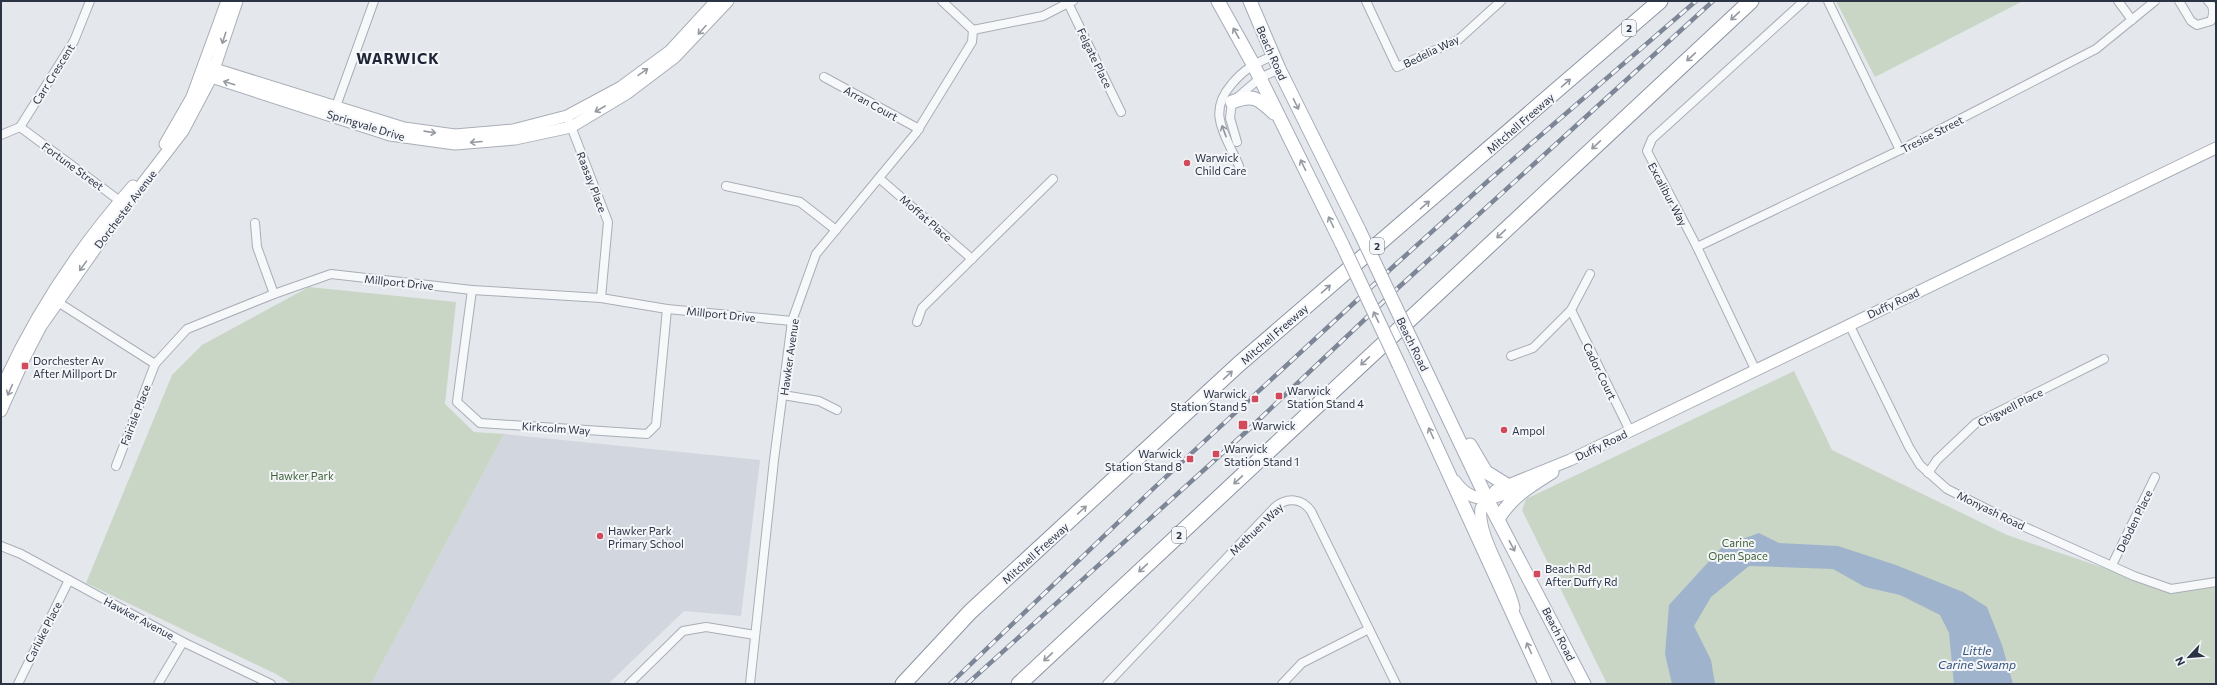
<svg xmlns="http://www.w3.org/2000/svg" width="2217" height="685" viewBox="0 0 2217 685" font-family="Commissioner,sans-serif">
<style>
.built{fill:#d2d6de}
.green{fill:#c9d6c5}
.water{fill:#9fb4cc}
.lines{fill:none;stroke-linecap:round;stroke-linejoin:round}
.street-casing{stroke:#a9aeb7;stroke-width:10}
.secondary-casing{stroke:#a9aeb7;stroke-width:13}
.primary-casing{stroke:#a3abb8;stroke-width:15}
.highway-casing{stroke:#8b94a3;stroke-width:17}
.street{stroke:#f7f8fa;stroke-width:8}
.secondary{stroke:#fff;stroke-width:11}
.primary{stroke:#fff;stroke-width:13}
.highway{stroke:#fff;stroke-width:15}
.rail-casing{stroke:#7d8696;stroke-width:4.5}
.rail{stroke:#f4f6f9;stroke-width:3;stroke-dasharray:9;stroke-linecap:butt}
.primary-bridge-casing{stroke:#a3abb8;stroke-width:15;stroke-linecap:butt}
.primary-bridge{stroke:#fff;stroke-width:13}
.oneway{stroke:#959aa2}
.oneway2{stroke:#9196a0}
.poi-dot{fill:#d1495b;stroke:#f4f6f9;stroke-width:1.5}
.labels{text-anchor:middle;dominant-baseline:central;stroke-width:4;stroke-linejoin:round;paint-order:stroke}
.shield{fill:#f4f6f9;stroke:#676e7b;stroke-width:1}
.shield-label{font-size:10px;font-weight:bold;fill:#2b3445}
.street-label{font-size:11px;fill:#2b3445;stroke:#f4f6f9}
.poi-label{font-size:11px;fill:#2b3445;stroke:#f4f6f9;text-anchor:start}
.park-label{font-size:11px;fill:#3f6138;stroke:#f4f6f9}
.water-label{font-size:12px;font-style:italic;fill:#34527a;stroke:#f4f6f9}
.district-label{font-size:15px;font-weight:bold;letter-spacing:1px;fill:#1d2536;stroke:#f4f6f9}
</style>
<rect width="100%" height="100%" fill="#e4e7ec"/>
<path class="built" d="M 504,434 L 760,460 L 741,616 L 684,611 L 608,684 L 371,684 Z"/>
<g class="green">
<path d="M 1836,1 L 2023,1 L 1875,77 Z"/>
<path d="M 309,287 L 456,302 L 445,404 L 474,432 L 504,434 L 371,684 L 292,684 L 276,674 L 86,583 L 172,375 L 202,345 Z"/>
<path d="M 1794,371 L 1832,450 L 2007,535 L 2175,592 L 2216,584 L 2216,684 L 1607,684 L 1522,510 L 1526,499 Z"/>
</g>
<path class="water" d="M 1759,533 L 1779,543 L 1838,546 L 1896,565 L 1963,592 L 1987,607 L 2002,645 L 2013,684 L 1954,684 L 1949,633 L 1940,615 L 1900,595 L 1865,587 L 1833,569 L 1749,566 L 1711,597 L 1694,626 L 1711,660 L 1715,684 L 1672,684 L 1665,654 L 1669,605 L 1723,546 Z"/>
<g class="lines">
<g class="street-casing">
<g id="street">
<path d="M 1073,1 L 1068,3 L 1121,112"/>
<path d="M 1366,1 L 1397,67 L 1458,40 L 1501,1"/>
<path d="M 1828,1 L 1900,150"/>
<path d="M 2118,1 L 2132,20"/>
<path d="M 2179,1 L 2191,21 L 2197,25 L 2211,21 C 2214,14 2215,7 2208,1"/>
<path d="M 973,30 L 1043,16 L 1068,3 L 1067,1"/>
<path d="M 824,77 L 919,129"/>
<path d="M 334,112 L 374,1"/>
<path d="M 567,116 L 608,222 L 601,298"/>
<path d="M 20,127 L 124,204"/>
<path d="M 1,135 L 20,127 L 74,41 L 90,1"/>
<path d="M 1237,142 L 1230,118 L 1232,102 L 1260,78 L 1279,69"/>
<path d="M 1239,166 C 1227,137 1206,114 1231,85 C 1243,70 1255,63 1273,56"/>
<path d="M 879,178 L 972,259"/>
<path d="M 726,186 L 800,202 L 836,230"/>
<path d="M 255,223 L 257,247 L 274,294"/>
<path d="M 1697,247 L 1900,150 L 2096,49 L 2155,1"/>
<path d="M 472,290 L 457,402 L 480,423 L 647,434 L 656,425 L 667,309"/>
<path d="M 53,299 L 155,364 L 187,329 L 274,294 L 331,274 L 472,290 L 601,298 L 667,309 L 792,321"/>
<path d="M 1571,310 L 1630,431"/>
<path d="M 917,322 L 922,308 L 1053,179"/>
<path d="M 1849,324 L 1909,447 L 1920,465 L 1947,489 L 2005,518 L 2134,576 L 2171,589 L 2216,582"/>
<path d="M 1511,356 L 1533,348 L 1571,310 L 1590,274"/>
<path d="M 1755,369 L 1697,247 L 1647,151 L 1652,139 L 1804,1"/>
<path d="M 783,395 L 819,401 L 837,410"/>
<path d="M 116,466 L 155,364"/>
<path d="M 1928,473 L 1937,460 L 1976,423 L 2104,359"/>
<path d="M 1,546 L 21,554 L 183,642 L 271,684"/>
<path d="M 2112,565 L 2155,477"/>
<path d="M 18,684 L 69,580"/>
<path d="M 158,684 L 183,642"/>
<path d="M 629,684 L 683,631 L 706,627 L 755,635"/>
<path d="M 750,684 L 774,460 L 792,321 L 816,254 L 916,133 L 972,42 L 973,30 L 942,1"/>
<path d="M 1107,684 L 1275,507 C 1287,497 1302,498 1311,511 L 1396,684"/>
<path d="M 1282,684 L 1302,663 L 1369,629"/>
</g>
</g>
<g class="secondary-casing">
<g id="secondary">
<path d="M 205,66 L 404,128 L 455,135 L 513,130 L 567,116 L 621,87 L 670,51 L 716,1"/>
<path d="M 202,74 L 390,135 L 455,144 L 515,139 L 571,127 L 626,94 L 675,57 L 728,1"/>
<path d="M 165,144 L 192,97 L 227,1"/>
<path d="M 1,389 C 34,315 79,247 133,186"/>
<path d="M 1,411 L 26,355 L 41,326 L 126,205 L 183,131 L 211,78 L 237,1"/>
<path d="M 1455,481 C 1476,511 1502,496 1528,483"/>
<path d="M 1514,608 C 1508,578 1477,536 1481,508 L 1496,490 L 1570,460 L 2216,148"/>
</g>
</g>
<g class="primary-casing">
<g id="primary">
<path d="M 1218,1 L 1253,64 L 1342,244"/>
<path d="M 1250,1 L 1279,69 L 1359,230"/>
<path d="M 1232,102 C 1253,94 1258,98 1274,113"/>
<path d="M 1416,350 L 1487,499 L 1584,684"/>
<path d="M 1399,365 L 1545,684"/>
<path d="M 1470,445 L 1486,472 L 1507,485"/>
<path d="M 1498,519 C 1511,497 1531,485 1552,472"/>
</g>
</g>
<g class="highway-casing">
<g id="highway">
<path d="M 903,684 L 970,612 L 1239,364 L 1660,1"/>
<path d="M 1019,684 L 1751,1"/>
</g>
</g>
<use href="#street" class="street"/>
<use href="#secondary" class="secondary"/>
<use href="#primary" class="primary"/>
<use href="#highway" class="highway"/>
<g class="rail-casing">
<g id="rail">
<path d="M 950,684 L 1155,487 L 1395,265 L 1488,181 L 1696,1"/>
<path d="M 967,684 L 1247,431 L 1399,287 L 1713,1"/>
</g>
</g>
<use href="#rail" class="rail"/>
<g class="primary-bridge-casing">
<g id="primary-bridge">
<path d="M 1359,230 L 1416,350"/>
<path d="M 1342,244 L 1399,365"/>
</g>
</g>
<use href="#primary-bridge" class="primary-bridge"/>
</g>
<defs><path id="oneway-shaft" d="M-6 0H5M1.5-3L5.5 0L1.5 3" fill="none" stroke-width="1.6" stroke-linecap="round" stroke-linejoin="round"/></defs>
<g class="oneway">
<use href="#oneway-shaft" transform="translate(1735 16) rotate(137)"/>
<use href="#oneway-shaft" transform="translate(702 30) rotate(132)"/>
<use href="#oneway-shaft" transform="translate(1236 33) rotate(-119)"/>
<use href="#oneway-shaft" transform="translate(224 38) rotate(108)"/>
<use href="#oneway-shaft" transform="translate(1691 57) rotate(137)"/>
<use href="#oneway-shaft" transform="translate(643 72) rotate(-35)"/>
<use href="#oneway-shaft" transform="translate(229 83) rotate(-163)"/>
<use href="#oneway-shaft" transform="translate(1566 83) rotate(-41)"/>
<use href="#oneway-shaft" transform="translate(1296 104) rotate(64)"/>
<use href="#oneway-shaft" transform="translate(600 109) rotate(150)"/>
<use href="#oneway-shaft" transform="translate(430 132) rotate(8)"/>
<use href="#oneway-shaft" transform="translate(476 142) rotate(175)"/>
<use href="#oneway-shaft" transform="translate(1596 145) rotate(137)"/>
<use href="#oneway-shaft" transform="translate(1303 165) rotate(-116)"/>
<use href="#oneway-shaft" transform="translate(1425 205) rotate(-41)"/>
<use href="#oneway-shaft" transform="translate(1331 222) rotate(-116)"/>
<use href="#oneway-shaft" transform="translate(1501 234) rotate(137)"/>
<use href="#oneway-shaft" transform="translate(83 266) rotate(126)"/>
<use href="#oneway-shaft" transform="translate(1326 289) rotate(-41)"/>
<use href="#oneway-shaft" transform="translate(1376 317) rotate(-116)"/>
<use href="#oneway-shaft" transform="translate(1365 361) rotate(137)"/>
<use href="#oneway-shaft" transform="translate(1228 375) rotate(-43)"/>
<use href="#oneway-shaft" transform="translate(10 390) rotate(114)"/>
<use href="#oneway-shaft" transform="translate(1431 433) rotate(-115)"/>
<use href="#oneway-shaft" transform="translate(1238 480) rotate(137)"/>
<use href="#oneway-shaft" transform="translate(1082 510) rotate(-42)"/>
<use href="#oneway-shaft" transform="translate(1512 546) rotate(62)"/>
<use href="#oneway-shaft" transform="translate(1143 568) rotate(137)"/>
<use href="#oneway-shaft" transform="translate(1529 648) rotate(-114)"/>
<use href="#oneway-shaft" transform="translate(1048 657) rotate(137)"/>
</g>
<use class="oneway2" href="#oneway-shaft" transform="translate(1224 131) rotate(-110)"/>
<g class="poi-dot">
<circle cx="1187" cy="163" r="4"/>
<rect x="21" y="362" width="8" height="8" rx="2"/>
<rect x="1275" y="392" width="8" height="8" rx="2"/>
<rect x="1251" y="395" width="8" height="8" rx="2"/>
<rect x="1238" y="420" width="10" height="10" rx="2"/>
<circle cx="1504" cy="430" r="4"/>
<rect x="1212" y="450" width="8" height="8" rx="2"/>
<rect x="1186" y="455" width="8" height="8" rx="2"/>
<circle cx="600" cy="536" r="4"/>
<rect x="1533" y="570" width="8" height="8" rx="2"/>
</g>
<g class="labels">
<g class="shield">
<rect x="1622" y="20" width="14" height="16" rx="3"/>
<rect x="1370" y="238" width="14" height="16" rx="3"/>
<rect x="1172" y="527" width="14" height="16" rx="3"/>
</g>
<g class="shield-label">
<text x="1629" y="28">2</text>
<text x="1377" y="246">2</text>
<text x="1179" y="535">2</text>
</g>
<g class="street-label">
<text transform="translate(1431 51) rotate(-26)">Bedelia Way</text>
<text transform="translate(1272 53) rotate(66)">Beach Road</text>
<text transform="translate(1095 58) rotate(64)">Felgate Place</text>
<text transform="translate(53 74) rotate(-58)">Carr Crescent</text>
<text transform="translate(871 103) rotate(29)">Arran Court</text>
<text transform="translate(1520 123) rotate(-41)">Mitchell Freeway</text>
<text transform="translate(366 125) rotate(17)">Springvale Drive</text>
<text transform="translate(1932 134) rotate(-27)">Tresise Street</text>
<text transform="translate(73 166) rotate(36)">Fortune Street</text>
<text transform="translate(592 182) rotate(69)">Raasay Place</text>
<text transform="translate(1668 194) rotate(62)">Excalibur Way</text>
<text transform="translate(125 209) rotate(-53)">Dorchester Avenue</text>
<text transform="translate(926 218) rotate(41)">Moffat Place</text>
<text transform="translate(399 282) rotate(6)">Millport Drive</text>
<text transform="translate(1893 303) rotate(-25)">Duffy Road</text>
<text transform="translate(721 314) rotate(6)">Millport Drive</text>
<text transform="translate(1274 334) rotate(-41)">Mitchell Freeway</text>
<text transform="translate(1413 344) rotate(64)">Beach Road</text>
<text transform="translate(789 357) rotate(-82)">Hawker Avenue</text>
<text transform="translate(1600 371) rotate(64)">Cador Court</text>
<text transform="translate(2010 407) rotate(-27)">Chigwell Place</text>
<text transform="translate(135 415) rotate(-69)">Fairisle Place</text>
<text transform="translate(556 428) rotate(4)">Kirkcolm Way</text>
<text transform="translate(1601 445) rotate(-26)">Duffy Road</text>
<text transform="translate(1991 510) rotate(26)">Monyash Road</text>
<text transform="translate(2134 521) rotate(-64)">Debden Place</text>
<text transform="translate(1256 529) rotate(-44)">Methuen Way</text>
<text transform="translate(1035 553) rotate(-42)">Mitchell Freeway</text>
<text transform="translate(139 618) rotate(28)">Hawker Avenue</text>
<text transform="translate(43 632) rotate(-63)">Carluke Place</text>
<text transform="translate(1559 634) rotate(63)">Beach Road</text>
</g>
<g class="poi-label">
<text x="1195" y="157">Warwick<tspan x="1195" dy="13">Child Care</tspan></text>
<text x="33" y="360">Dorchester Av<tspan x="33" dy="13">After Millport Dr</tspan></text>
<text x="1287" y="390">Warwick<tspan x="1287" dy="13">Station Stand 4</tspan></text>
<text x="1247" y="393" text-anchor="end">Warwick<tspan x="1247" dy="13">Station Stand 5</tspan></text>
<text x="1252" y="425">Warwick</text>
<text x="1512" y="430">Ampol</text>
<text x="1224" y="448">Warwick<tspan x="1224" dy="13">Station Stand 1</tspan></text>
<text x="1182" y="453" text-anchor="end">Warwick<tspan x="1182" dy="13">Station Stand 8</tspan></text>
<text x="608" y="530">Hawker Park<tspan x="608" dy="13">Primary School</tspan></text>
<text x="1545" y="568">Beach Rd<tspan x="1545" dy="13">After Duffy Rd</tspan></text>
</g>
<g class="park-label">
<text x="302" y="475">Hawker Park</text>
<text x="1738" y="542">Carine<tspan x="1738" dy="13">Open Space</tspan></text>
</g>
<g class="water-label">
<text x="1977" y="650">Little<tspan x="1977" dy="14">Carine Swamp</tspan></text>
</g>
<g class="district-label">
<text x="398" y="58">WARWICK</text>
</g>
</g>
<rect width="2217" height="685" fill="none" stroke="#2b3445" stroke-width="4"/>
<g transform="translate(2189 657) rotate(244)" stroke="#f4f6f9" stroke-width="3" paint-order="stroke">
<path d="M0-3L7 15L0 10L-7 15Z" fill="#2b3445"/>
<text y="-6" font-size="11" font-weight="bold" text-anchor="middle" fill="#2b3445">N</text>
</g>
</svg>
